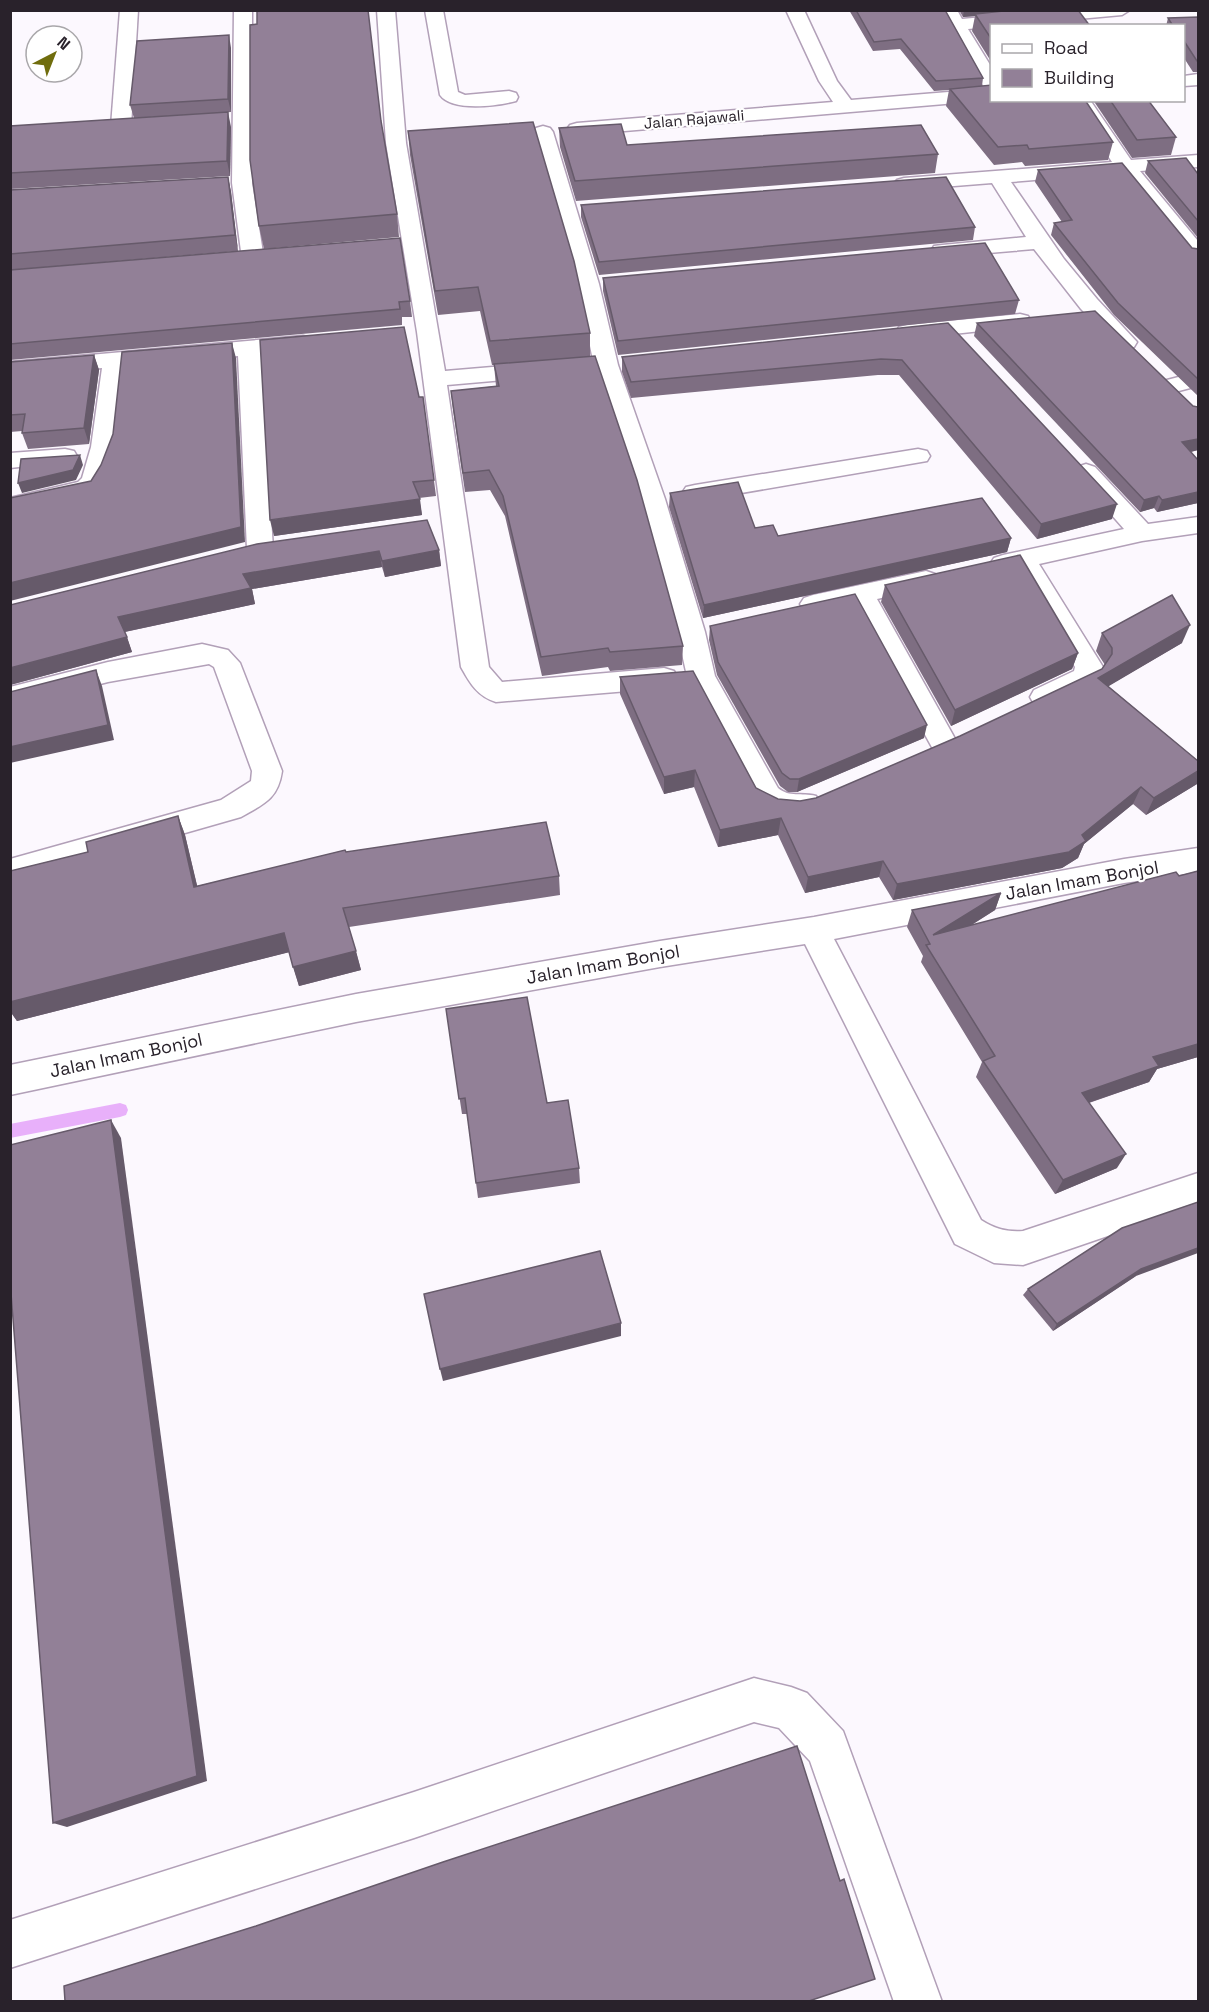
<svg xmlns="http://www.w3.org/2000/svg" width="1209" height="2012" viewBox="0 0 1209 2012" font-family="'Space Grotesk',sans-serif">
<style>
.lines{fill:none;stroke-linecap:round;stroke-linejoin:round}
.stream{fill:#e8b0fa;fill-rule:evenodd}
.minor-casing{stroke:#b2a0b8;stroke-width:3}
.minor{fill:#fff;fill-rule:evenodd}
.wall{fill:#7e6e82}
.shaded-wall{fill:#665a6a}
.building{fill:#928097;stroke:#665a6a;stroke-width:1.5}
.labels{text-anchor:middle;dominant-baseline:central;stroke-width:4.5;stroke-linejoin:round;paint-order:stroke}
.far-street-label{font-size:15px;fill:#29222b;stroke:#fff}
.street-label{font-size:18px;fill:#29222b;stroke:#fff}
</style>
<rect width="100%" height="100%" fill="#fcf8fe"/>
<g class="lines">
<path class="stream" d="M 120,1103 L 126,1105 L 128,1110 L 126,1115 L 120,1117 L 10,1138 L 10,1124 Z"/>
<g class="minor-casing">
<g id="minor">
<path d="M 120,10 L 138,10 L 131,126 L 128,130 L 114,130 L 111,126 Z"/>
<path d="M 234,10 L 252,10 L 252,183 L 264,259 L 261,264 L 253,265 L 245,264 L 242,259 L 232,183 Z"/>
<path d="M 377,10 L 395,10 L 406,143 L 445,371 L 540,363 L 548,365 L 552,370 L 548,375 L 540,377 L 447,385 L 489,667 L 502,682 L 664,668 L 674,671 L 678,678 L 674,685 L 664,688 L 496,702 C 477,696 470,683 461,667 L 417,332 L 386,143 Z"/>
<path d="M 425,10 L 443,10 L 458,92 L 465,95 L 509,91 L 516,93 L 518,97 L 516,101 C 497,106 452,112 440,95 Z"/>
<path d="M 786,10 L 804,10 L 837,81 L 851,100 L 985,89 L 940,10 L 957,10 L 962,19 L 1058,10 L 1130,10 L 1122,15 L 968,29 L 992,68 L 992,100 L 577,135 L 570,133 L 567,129 L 570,125 L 577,123 L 833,102 L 819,81 Z"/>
<path d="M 1198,74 L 1198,85 L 1184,86 L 1184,76 Z"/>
<path d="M 1071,100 L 1090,100 L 1131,160 L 1198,155 L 1198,167 L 1140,171 L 1198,241 L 1198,260 L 1190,259 L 1120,173 L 1011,182 L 1064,259 L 1097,299 L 1137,342 L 1134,347 L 1126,349 L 1118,347 L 1081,309 L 1034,249 L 942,257 L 934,256 L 931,251 L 934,246 L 942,245 L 1026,237 L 992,183 L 904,190 L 897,188 L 894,184 L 897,180 L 904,178 L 1112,162 Z"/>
<path d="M 543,126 L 550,128 L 553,132 L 599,284 L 618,365 L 665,499 L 705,632 L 715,676 L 778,788 C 790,798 801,792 816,796 L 820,804 L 816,812 C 794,819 775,818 756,804 L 687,676 L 677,632 L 639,499 L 594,365 L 577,284 L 533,132 L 536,128 Z"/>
<path d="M 1020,314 L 1028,316 L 1031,321 L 1028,326 L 907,339 L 899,337 L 896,332 L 899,327 L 907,325 Z"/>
<path d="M 303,336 L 311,338 L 314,343 L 311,348 L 261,354 L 273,549 L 269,555 L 260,557 L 251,555 L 247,549 L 238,356 L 125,366 C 121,408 122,458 96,494 L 10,514 L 10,498 L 78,482 L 82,478 L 91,447 L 102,368 L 10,376 L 10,362 Z"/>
<path d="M 1198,372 L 1198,386 L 1171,393 L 1163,391 L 1159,386 L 1163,381 Z"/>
<path d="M 65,449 L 74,451 L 77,456 L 74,461 L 10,468 L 10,453 Z"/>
<path d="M 918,449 L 927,451 L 930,456 L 927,461 L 695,501 L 686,499 L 682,493 L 686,487 L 695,485 Z"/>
<path d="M 1086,464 L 1095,467 L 1148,524 L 1198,517 L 1198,533 L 1142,541 L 1039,564 L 1103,667 C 1103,687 1061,702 1044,707 L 1034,704 L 1030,697 L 1034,690 L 1074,671 L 1075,667 L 1016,570 L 1003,573 L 994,570 L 990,564 L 994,558 L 1003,555 L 1124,529 L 1074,472 L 1077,467 Z"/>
<path d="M 926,571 L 935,574 L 939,580 L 935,586 L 877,599 L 958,744 L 954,751 L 944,755 L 934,751 L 853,604 L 813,613 L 804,610 L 800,604 L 804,598 L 813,595 Z"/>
<path d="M 202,644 L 228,650 L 240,663 L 282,771 C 278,799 264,804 241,817 L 10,883 L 10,859 L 221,800 L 251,781 L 252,771 L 214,667 L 209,664 L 108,682 L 10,707 L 10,687 L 108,662 Z"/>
<path d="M 1198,848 L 1198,872 L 1124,883 L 834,939 L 981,1220 C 995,1229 1006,1232 1023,1231 L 1198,1173 L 1198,1205 L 1023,1265 L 994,1263 L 955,1244 L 805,944 L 660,967 L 356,1022 L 10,1095 L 10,1065 L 356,994 L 660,941 L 814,917 L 1124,859 Z"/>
<path d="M 754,1678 L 791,1687 L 807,1693 L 843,1731 L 942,2002 L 894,2002 L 810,1761 L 779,1728 L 754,1722 L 414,1838 L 10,1968 L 10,1920 L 414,1792 Z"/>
</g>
</g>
<use href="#minor" class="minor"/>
</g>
<g class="wall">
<path d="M 849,10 L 945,10 L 983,78 L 982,86 L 1113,142 L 1108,160 L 1025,166 L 1022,162 L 994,165 L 946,106 L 949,90 L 934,91 L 900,49 L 873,51 Z"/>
<path d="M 959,10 L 1078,10 L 992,26 L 992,63 L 972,31 L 975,16 L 963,17 Z"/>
<path d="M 1198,17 L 1198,72 L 1193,72 L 1184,58 L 1184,26 L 1166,26 L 1168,18 Z"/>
<path d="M 231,48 L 231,112 L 134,118 L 130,105 Z"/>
<path d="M 1093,100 L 1148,100 L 1176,137 L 1171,155 L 1132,158 Z"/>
<path d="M 381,121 L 397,214 L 399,237 L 264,249 L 259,226 Z"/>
<path d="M 10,126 L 231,127 L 230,176 L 10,189 Z"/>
<path d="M 559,128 L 627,145 L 938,154 L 935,173 L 576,201 L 560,147 Z"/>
<path d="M 408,131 L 590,333 L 590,356 L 683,646 L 682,665 L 610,671 L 608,667 L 542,676 L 505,516 L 490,490 L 465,492 L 453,410 L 451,391 L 496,386 L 494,365 L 492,365 L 480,311 L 438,315 L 410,155 Z"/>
<path d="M 1148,161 L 1198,174 L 1198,238 L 1145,173 Z"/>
<path d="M 1038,170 L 1192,248 L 1198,249 L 1198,396 L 1114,315 L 1051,235 L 1054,223 L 1062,222 L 1035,182 Z"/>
<path d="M 228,177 L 231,192 L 238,251 L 10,270 L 10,190 Z"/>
<path d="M 581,205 L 975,227 L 973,240 L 599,275 L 581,217 Z"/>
<path d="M 10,270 L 410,301 L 412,317 L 402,317 L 402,325 L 10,360 Z"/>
<path d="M 603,278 L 1019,300 L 1015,314 L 618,355 L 603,291 Z"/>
<path d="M 948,323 L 1112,519 L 1037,539 L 899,375 L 878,375 L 631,398 L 622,372 L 622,357 Z"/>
<path d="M 977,323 L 1193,406 L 1198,407 L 1198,450 L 1191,452 L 1198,460 L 1198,503 L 1157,512 L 1154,508 L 1140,512 L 974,336 Z"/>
<path d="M 94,355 L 99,370 L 89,444 L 28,449 L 22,433 L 22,431 L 10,432 L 10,362 Z"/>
<path d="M 419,397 L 423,397 L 436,496 L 419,498 L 422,515 L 274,536 Z"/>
<path d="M 670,493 L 778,536 L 1011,538 L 1007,552 L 703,618 L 669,507 Z"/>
<path d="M 257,544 L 439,550 L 441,566 L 385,577 L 382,567 L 252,589 L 255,604 L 125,632 L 132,652 L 10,685 Z"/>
<path d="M 885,585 L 1078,653 L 1072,669 L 951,726 L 881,602 Z"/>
<path d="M 710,626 L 924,738 L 797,792 L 788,792 L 780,786 L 717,675 L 709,640 Z"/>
<path d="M 1102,633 L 1182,643 L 1108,686 L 1198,761 L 1198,780 L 1197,784 L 1146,815 L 1133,804 L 1084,844 L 1078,858 L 1062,868 L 893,900 L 879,877 L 805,893 L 778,835 L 718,847 L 694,787 L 664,794 L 620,694 L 620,677 L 756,788 L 778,799 L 800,801 L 816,798 L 960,736 L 1102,669 L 1105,665 L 1096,651 Z"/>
<path d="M 178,816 L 185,835 L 197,886 L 346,852 L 559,876 L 560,895 L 349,927 L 361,970 L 299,986 L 289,952 L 17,1021 L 10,1011 L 10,871 L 88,852 Z"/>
<path d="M 1198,871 L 1198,1057 L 1157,1069 L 1149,1082 L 1089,1103 L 1117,1168 L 1055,1194 L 976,1077 L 982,1062 L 921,962 L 923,956 L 907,927 L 912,910 L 1001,893 L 995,910 L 970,926 Z"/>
<path d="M 446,1009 L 547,1103 L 579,1168 L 580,1183 L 478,1198 L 467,1114 L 462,1114 Z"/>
<path d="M 1136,1276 L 1053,1331 L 1023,1295 L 1028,1289 Z"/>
</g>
<g class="shaded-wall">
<path d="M 964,10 L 1029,10 L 975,14 L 975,16 L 963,17 Z"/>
<path d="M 229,35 L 231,48 L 231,112 L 228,99 Z"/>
<path d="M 228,112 L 231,127 L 230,176 L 227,161 Z"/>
<path d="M 228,177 L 231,192 L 238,251 L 235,235 Z"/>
<path d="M 232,343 L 236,358 L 245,542 L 10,601 L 10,583 Z"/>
<path d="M 94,355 L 99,370 L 89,444 L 84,428 Z"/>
<path d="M 1198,439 L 1198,450 L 1177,455 L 1182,442 Z"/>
<path d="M 80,455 L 83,465 L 76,480 L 22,493 L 18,483 Z"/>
<path d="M 1198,492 L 1198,503 L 1157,512 L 1162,500 Z"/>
<path d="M 1159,496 L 1154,508 L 1140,512 L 1144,500 Z"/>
<path d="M 420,499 L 422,515 L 274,536 L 270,520 Z"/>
<path d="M 1117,504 L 1112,519 L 1037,539 L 1041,524 Z"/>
<path d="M 1011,538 L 1007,552 L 703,618 L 704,605 Z"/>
<path d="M 439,550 L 441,566 L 385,577 L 382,561 Z"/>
<path d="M 379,551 L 382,567 L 252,589 L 255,604 L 124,632 L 118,617 L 243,574 Z"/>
<path d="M 1190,625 L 1182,643 L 1092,696 L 1098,678 Z"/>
<path d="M 127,637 L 132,652 L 10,685 L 10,668 Z"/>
<path d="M 1078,653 L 1072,669 L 951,726 L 955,710 Z"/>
<path d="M 96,670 L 102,686 L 114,740 L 10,763 L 10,747 Z"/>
<path d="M 927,725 L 924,738 L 797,792 L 799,779 Z"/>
<path d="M 695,770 L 694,787 L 664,794 L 664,777 Z"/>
<path d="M 1198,771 L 1198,780 L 1197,784 L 1146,815 L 1154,798 Z"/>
<path d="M 1141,787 L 1133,804 L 1084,844 L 1078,858 L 1062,868 L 893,900 L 897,884 L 1082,835 Z"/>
<path d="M 178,816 L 185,835 L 202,906 L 194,887 Z"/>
<path d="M 781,818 L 778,835 L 718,847 L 720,830 Z"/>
<path d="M 883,861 L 879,877 L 805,893 L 808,877 Z"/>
<path d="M 1001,893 L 995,910 L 930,951 L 933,935 Z"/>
<path d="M 284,933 L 290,952 L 17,1021 L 10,1011 L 10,1002 Z"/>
<path d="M 356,951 L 361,970 L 299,986 L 293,967 Z"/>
<path d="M 1198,1044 L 1198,1057 L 1157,1069 L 1149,1082 L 1073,1108 L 1082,1093 L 1153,1057 Z"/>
<path d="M 111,1120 L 121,1138 L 207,1781 L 67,1827 L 53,1823 Z"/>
<path d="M 1126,1154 L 1117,1168 L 1055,1194 L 1063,1180 Z"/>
<path d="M 1198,1248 L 1198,1253 L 1136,1276 L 1053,1331 L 1057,1324 L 1141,1269 Z"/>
<path d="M 621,1323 L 621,1336 L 443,1381 L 440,1369 Z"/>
</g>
<g class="building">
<path d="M 257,10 L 368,10 L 381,121 L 397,214 L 259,226 L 250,160 L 250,25 L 257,24 Z"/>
<path d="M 856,10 L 945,10 L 983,78 L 936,81 L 901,39 L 874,42 Z"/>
<path d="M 1013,10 L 1078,10 L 1090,26 L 992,26 L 992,40 L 975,14 Z"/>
<path d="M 1198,17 L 1198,61 L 1197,61 L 1184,41 L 1184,26 L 1173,26 L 1168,18 Z"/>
<path d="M 229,35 L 228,99 L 130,105 L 137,41 Z"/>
<path d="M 992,85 L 992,100 L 1085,100 L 1113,142 L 1029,149 L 1027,145 L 998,147 L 950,89 Z"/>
<path d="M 1110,100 L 1148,100 L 1176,137 L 1137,140 Z"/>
<path d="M 228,112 L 227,161 L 10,173 L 10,126 Z"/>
<path d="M 533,122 L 574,261 L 590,333 L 490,341 L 478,287 L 435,291 L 408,131 Z"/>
<path d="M 621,124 L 627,145 L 921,125 L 938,154 L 575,181 L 559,128 Z"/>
<path d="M 1186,158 L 1198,174 L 1198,221 L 1148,161 Z"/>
<path d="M 1122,163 L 1192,248 L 1198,249 L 1198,379 L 1118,303 L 1054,223 L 1072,220 L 1038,170 Z"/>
<path d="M 228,177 L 235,235 L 10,254 L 10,190 Z"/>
<path d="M 946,177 L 975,227 L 599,262 L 581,205 Z"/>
<path d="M 400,238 L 410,301 L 399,302 L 400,309 L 10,344 L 10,270 Z"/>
<path d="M 985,243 L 1019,300 L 618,341 L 603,278 Z"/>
<path d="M 1095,311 L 1193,406 L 1198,407 L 1198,439 L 1182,442 L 1198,460 L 1198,492 L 1162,500 L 1159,496 L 1144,500 L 977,323 Z"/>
<path d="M 948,323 L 1117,504 L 1041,524 L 902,360 L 881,359 L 631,382 L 622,357 Z"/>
<path d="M 404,327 L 419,397 L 423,397 L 434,480 L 413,482 L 420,499 L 270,520 L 260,340 Z"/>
<path d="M 232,343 L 241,527 L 10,583 L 10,498 L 91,481 L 101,465 L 113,434 L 122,352 Z"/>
<path d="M 94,355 L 84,428 L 22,433 L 25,414 L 10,415 L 10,362 Z"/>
<path d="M 595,356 L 637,480 L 683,646 L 610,652 L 608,648 L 541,657 L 503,496 L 489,470 L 463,473 L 451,391 L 499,386 L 494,364 Z"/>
<path d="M 80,455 L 73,470 L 18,483 L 21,459 Z"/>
<path d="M 738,482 L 755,528 L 773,525 L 778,536 L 982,498 L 1011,538 L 704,605 L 670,493 Z"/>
<path d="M 427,520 L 439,550 L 382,561 L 379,551 L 243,574 L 251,588 L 118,617 L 127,637 L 10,668 L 10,605 L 257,544 Z"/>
<path d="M 1020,555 L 1078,653 L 955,710 L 885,585 Z"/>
<path d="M 855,594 L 927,725 L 799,779 L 790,779 L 782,773 L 718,662 L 710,626 Z"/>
<path d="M 1172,595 L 1190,625 L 1098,678 L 1198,761 L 1198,771 L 1154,798 L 1141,787 L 1082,835 L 1086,841 L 1069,852 L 897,884 L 883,861 L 808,877 L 781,818 L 720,830 L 695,770 L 664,777 L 620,677 L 693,671 L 756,788 L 778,799 L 800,801 L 816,798 L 960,736 L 1102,669 L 1112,654 L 1112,648 L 1102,633 Z"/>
<path d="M 96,670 L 108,725 L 10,747 L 10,692 Z"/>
<path d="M 178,816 L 194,887 L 345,850 L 346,852 L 546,822 L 559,876 L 343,908 L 356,951 L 293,967 L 284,933 L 10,1002 L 10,871 L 88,852 L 86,842 Z"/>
<path d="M 1198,871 L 1198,1044 L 1153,1057 L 1159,1066 L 1082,1093 L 1126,1154 L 1063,1180 L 983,1061 L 995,1056 L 926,945 L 930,944 L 912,910 L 1001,893 L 933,935 L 1176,872 L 1179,876 Z"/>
<path d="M 527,997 L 547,1103 L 568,1100 L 579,1168 L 476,1183 L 465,1098 L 459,1099 L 446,1009 Z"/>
<path d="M 111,1120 L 197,1776 L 53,1823 L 10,1281 L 10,1145 Z"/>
<path d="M 1198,1202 L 1198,1248 L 1141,1269 L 1057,1324 L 1028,1289 L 1122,1228 Z"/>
<path d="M 600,1251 L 621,1323 L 440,1369 L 424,1294 Z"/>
<path d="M 797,1746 L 840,1881 L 844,1879 L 875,1979 L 809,2001 L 65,2001 L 64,1986 L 256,1926 L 443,1862 Z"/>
</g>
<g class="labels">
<g class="far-street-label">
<text transform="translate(694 119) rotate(-5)">Jalan Rajawali</text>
</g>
<g class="street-label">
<text transform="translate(1082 880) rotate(-10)">Jalan Imam Bonjol</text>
<text transform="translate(603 964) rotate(-10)">Jalan Imam Bonjol</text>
<text transform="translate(126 1055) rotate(-12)">Jalan Imam Bonjol</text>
</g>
</g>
<rect width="1209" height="2012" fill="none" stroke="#29222b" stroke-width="24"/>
<rect x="990" y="24" width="195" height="78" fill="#ffffff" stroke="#a9a7aa" stroke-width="1.5"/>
<rect x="1002" y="44" width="30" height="9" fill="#ffffff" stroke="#a9a7aa" stroke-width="1.5"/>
<text x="1044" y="54" font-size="18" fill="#29222b">Road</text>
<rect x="1002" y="69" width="30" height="18" fill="#928097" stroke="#a9a7aa" stroke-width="1.5"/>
<text x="1044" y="84" font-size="18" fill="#29222b">Building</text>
<g transform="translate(54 54) rotate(42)"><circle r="28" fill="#ffffff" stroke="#a9a7aa" stroke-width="1.5"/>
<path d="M0-4.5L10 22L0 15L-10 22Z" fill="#706d0d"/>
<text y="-9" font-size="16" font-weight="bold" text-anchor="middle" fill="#29222b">N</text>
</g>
</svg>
